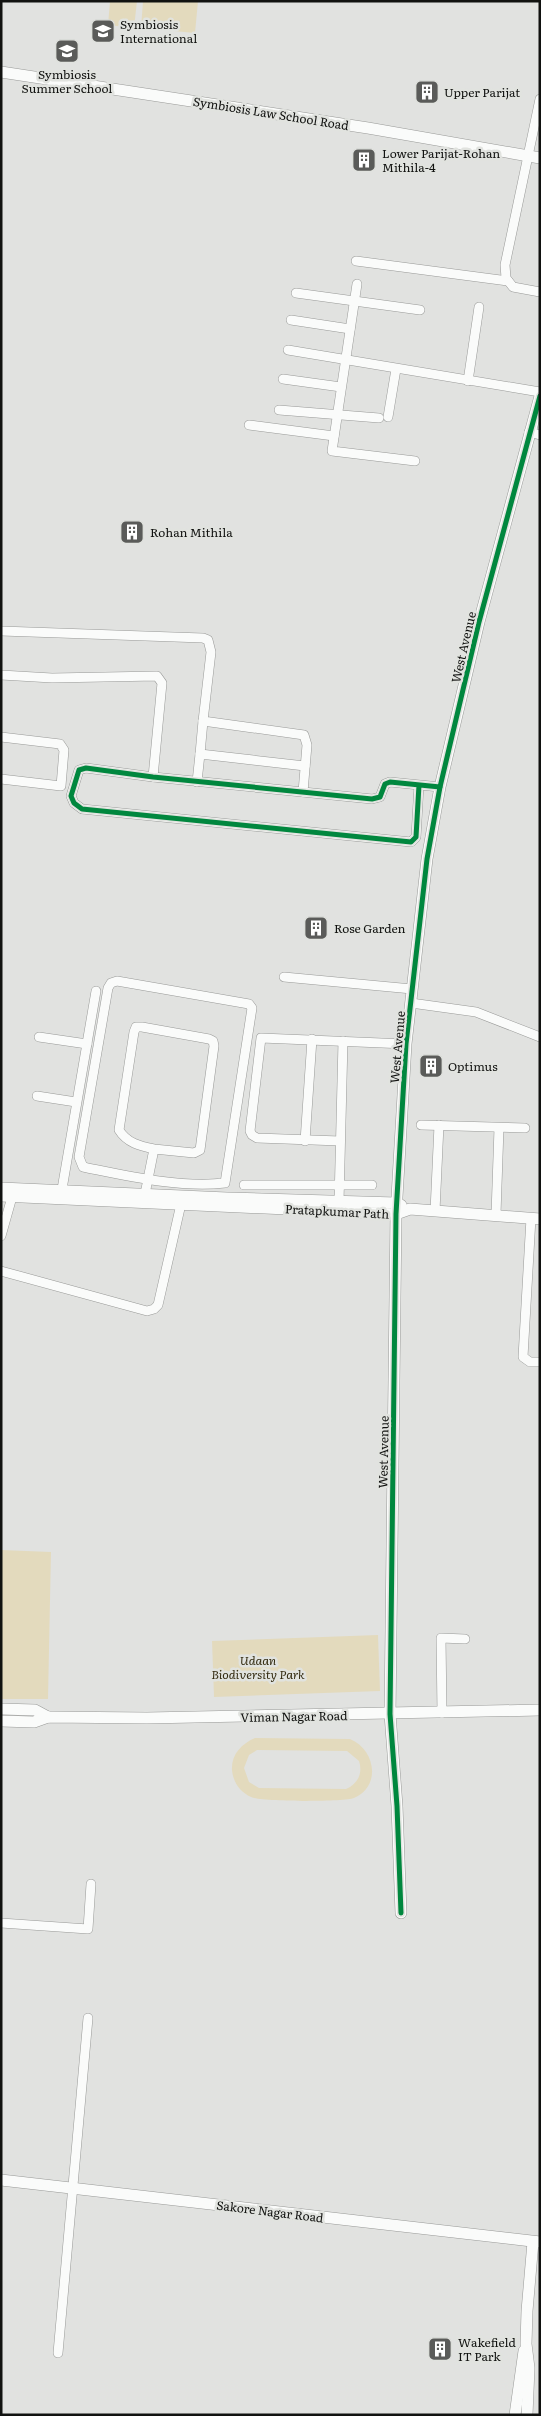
<svg xmlns="http://www.w3.org/2000/svg" width="541" height="2416" viewBox="0 0 541 2416" font-family="Literata,serif">
<style>
.green{fill:#e3dabd;fill-rule:evenodd}
.lines{fill:none;stroke-linecap:round;stroke-linejoin:round}
.minor-casing{stroke:#989997;stroke-width:10}
.tertiary-casing{stroke:#989997;stroke-width:12}
.minor{stroke:#fafbfa;stroke-width:9}
.tertiary{stroke:#fafbfa;stroke-width:11}
.cycleway-casing{stroke:#e1e3df;stroke-width:8}
.cycleway{stroke:#00873e;stroke-width:5}
.labels{text-anchor:middle;dominant-baseline:central;stroke-width:5;stroke-linejoin:round;paint-order:stroke}
.poi-label{font-size:12px;fill:#111210;stroke:#e1e3df;text-anchor:start}
.street-label{font-size:12px;fill:#111210;stroke:#e1e3df}
.park-label{font-size:12px;font-style:italic;fill:#332b10;stroke:#e1e3df}
</style>
<rect width="100%" height="100%" fill="#e1e2e0"/>
<g class="green">
<path d="M 110,1 L 137,1 L 134,28 L 108,25 Z"/>
<path d="M 143,1 L 198,1 L 195,33 L 141,28 Z"/>
<path d="M 1,1550 L 51,1552 L 48,1699 L 1,1699 Z"/>
<path d="M 378,1635 L 380,1691 L 214,1697 L 212,1641 Z"/>
<path d="M 255,1738 L 350,1739 C 375,1749 382,1786 354,1798 C 345,1802 260,1802 251,1797 C 240,1792 233,1782 232,1770 C 231,1755 241,1744 255,1738 ZM 257,1750 L 347,1751 L 359,1761 C 363,1773 358,1784 346,1789 L 259,1788 L 249,1782 L 244,1768 L 249,1755 Z"/>
</g>
<g class="lines">
<g class="minor-casing">
<g id="minor">
<path d="M 540,99 L 505,265 L 506,278 L 513,287 L 540,292"/>
<path d="M 356,261 L 508,281"/>
<path d="M 357,284 L 332,451 L 415,461"/>
<path d="M 296,293 L 420,310"/>
<path d="M 291,320 L 350,329"/>
<path d="M 288,350 L 540,392"/>
<path d="M 283,379 L 341,387"/>
<path d="M 468,381 L 479,307"/>
<path d="M 279,410 L 379,418"/>
<path d="M 388,417 L 396,369"/>
<path d="M 249,425 L 334,436"/>
<path d="M 529,432 L 540,435"/>
<path d="M 1,631 L 203,638 L 208,640 L 211,652 L 203,721 L 304,735 L 307,745 L 303,792"/>
<path d="M 1,675 L 52,678 L 157,676 L 162,683 L 153,777"/>
<path d="M 1,737 L 60,744 L 64,750 L 61,786 L 1,779"/>
<path d="M 200,754 L 203,721"/>
<path d="M 197,782 L 200,754 L 305,766"/>
<path d="M 419,785 L 416,837 L 411,842 L 82,809 L 74,803 L 71,796 L 79,770 L 86,768 L 153,777 L 372,799 L 380,797 L 385,784 L 390,782 L 440,787"/>
<path d="M 284,977 L 412,989"/>
<path d="M 117,981 L 249,1004 L 252,1008 L 225,1183 C 179,1188 128,1176 83,1167 L 79,1157 L 108,988 L 111,983 Z"/>
<path d="M 411,1003 L 476,1012 L 540,1037"/>
<path d="M 39,1037 L 87,1044"/>
<path d="M 37,1096 L 76,1102"/>
<path d="M 421,1125 L 525,1128"/>
<path d="M 305,1141 L 312,1039"/>
<path d="M 340,1141 L 257,1138 L 252,1135 L 250,1131 L 261,1038 L 406,1044"/>
<path d="M 244,1185 L 372,1185"/>
<path d="M 145,1194 L 154,1149 C 140,1146 127,1143 119,1130 L 134,1032 L 136,1027 L 142,1027 L 209,1039 L 213,1041 L 214,1046 L 200,1150 L 194,1153 L 154,1149"/>
<path d="M 61,1195 L 96,991"/>
<path d="M 339,1202 L 343,1041"/>
<path d="M 435,1211 L 439,1125"/>
<path d="M 496,1214 L 499,1128"/>
<path d="M 531,1218 L 523,1357 L 530,1362 L 540,1362"/>
<path d="M 1,1236 L 12,1197"/>
<path d="M 1,1271 L 147,1311 L 154,1309 L 158,1305 L 181,1204"/>
<path d="M 442,1713 L 441,1638 L 465,1639"/>
<path d="M 1,1923 L 88,1929 L 91,1884"/>
<path d="M 58,2353 L 88,2018"/>
</g>
</g>
<g class="tertiary-casing">
<g id="tertiary">
<path d="M 1,72 L 368,128 L 540,158"/>
<path d="M 1,1188 L 227,1198 L 396,1203 L 401,1205"/>
<path d="M 1,1196 L 396,1214 L 410,1209 L 540,1219"/>
<path d="M 1,1709 L 35,1710 L 48,1717"/>
<path d="M 1,1721 L 34,1722 L 48,1717 L 147,1718 L 540,1710"/>
<path d="M 401,1913 L 397,1806 L 390,1714 L 396,1214 L 406,1044 L 427,859 L 440,787 L 479,622 L 540,396"/>
<path d="M 1,2180 L 540,2242"/>
<path d="M 515,2415 L 524,2351"/>
<path d="M 527,2415 L 529,2368 L 526,2344 L 527,2311 L 533,2242"/>
</g>
</g>
<use href="#minor" class="minor"/>
<use href="#tertiary" class="tertiary"/>
<g class="cycleway-casing">
<g id="cycleway">
<path d="M 419,785 L 416,837 L 411,842 L 82,809 L 74,803 L 71,796 L 79,770 L 86,768 L 153,777 L 372,799 L 380,797 L 385,784 L 390,782 L 440,787"/>
<path d="M 401,1913 L 397,1806 L 390,1714 L 396,1214 L 406,1044 L 427,859 L 440,787 L 479,622 L 540,396"/>
</g>
</g>
<use href="#cycleway" class="cycleway"/>
</g>
<defs>
<g id="university-square" transform="scale(1.25)"><rect x="-9" y="-9" width="18" height="18" rx="4" fill="#5a5b59" stroke="#e1e3df"/><path d="M0-5L7-2L0 1L-7-2ZM-4 1L0 2.5L4 1V4Q0 6-4 4Z" fill="#fff"/></g>
<g id="building-square" transform="scale(1.25)"><rect x="-9" y="-9" width="18" height="18" rx="4" fill="#5a5b59" stroke="#e1e3df"/><path d="M-4-6H4V6H1V3H-1V6H-4ZM-2.5-4.3h1.7v1.8h-1.7ZM.8-4.3h1.7v1.8H.8ZM-2.5-1h1.7V.8h-1.7ZM.8-1h1.7V.8H.8Z" fill="#fff"/></g>
</defs>
<g fill-rule="evenodd">
<use href="#university-square" x="103" y="31"/>
<use href="#university-square" x="67" y="51"/>
<use href="#building-square" x="427" y="92"/>
<use href="#building-square" x="364" y="160"/>
<use href="#building-square" x="132" y="532"/>
<use href="#building-square" x="316" y="928"/>
<use href="#building-square" x="431" y="1066"/>
<use href="#building-square" x="440" y="2349"/>
</g>
<g class="labels">
<g class="poi-label">
<text x="120" y="24">Symbiosis<tspan x="120" dy="14">International</tspan></text>
<text x="67" y="74" text-anchor="middle">Symbiosis<tspan x="67" dy="14">Summer School</tspan></text>
<text x="444" y="92">Upper Parijat</text>
<text x="382" y="153">Lower Parijat-Rohan<tspan x="382" dy="14">Mithila-4</tspan></text>
<text x="150" y="532">Rohan Mithila</text>
<text x="334" y="928">Rose Garden</text>
<text x="448" y="1066">Optimus</text>
<text x="458" y="2342">Wakefield<tspan x="458" dy="14">IT Park</tspan></text>
</g>
<g class="street-label">
<text transform="translate(271 113) rotate(9)">Symbiosis Law School Road</text>
<text transform="translate(463 647) rotate(-77)">West Avenue</text>
<text transform="translate(397 1047) rotate(-85)">West Avenue</text>
<text transform="translate(337 1211) rotate(3)">Pratapkumar Path</text>
<text transform="translate(383 1452) rotate(-89)">West Avenue</text>
<text transform="translate(294 1716) rotate(-1)">Viman Nagar Road</text>
<text transform="translate(270 2211) rotate(7)">Sakore Nagar Road</text>
</g>
<g class="park-label">
<text x="258" y="1660">Udaan<tspan x="258" dy="14">Biodiversity Park</tspan></text>
</g>
</g>
<rect width="541" height="2416" fill="none" stroke="#111210" stroke-width="5"/>
</svg>
